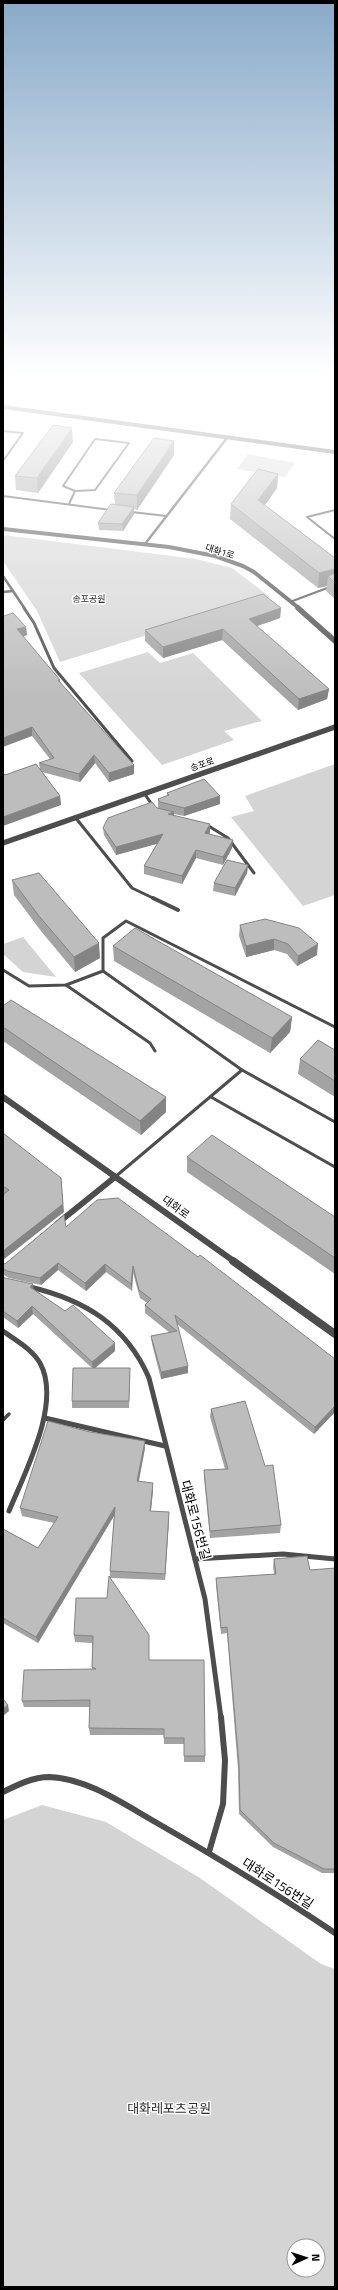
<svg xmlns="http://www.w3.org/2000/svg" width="338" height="2290" viewBox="0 0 338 2290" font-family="'Titillium Web','Noto Sans KR',sans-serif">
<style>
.green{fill:#d4d4d4;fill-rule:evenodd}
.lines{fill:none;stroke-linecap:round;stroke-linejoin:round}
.service-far2{stroke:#4d4d4d;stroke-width:2}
.service-far1{stroke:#4d4d4d;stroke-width:3}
.service{stroke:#4d4d4d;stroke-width:3.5}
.minor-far4{stroke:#4d4d4d;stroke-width:2.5}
.minor-far3{stroke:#4d4d4d;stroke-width:3}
.minor-far2{stroke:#4d4d4d;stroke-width:4}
.minor-far1{stroke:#4d4d4d;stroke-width:5}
.minor{stroke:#4d4d4d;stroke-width:6}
.tertiary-far3{stroke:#4d4d4d;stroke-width:4}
.tertiary-far2{stroke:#4d4d4d;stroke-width:5.5}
.tertiary-far1{stroke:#4d4d4d;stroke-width:6}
.tertiary{stroke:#4d4d4d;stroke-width:8}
.wall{fill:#a3a3a3}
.shaded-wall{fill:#848484}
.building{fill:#bdbdbd;stroke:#848484}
.labels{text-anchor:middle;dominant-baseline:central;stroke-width:3;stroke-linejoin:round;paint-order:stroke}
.far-street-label{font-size:9px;fill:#000;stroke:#fff}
.far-park-label{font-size:9px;fill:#2b2b2b;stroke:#fff}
.street-label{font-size:11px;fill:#000;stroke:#fff}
.near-street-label{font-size:13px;fill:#000;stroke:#fff}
.near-park-label{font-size:13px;fill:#2b2b2b;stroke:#fff}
</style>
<rect width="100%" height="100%" fill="#fff"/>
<g class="green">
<path d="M 248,454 L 295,463 L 285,477 L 237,469 Z"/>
<path d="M 3,535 L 196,559 L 232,568 L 270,597 L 60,662 L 37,611 L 3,561 Z"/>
<path d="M 148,652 L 160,663 L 193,653 L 262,721 L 224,731 L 234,740 L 162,765 L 79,673 Z"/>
<path d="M 335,764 L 335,895 L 303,906 L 231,817 L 254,811 L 245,796 Z"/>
<path d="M 23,937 L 56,977 L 23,972 L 3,954 L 3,944 Z"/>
<path d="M 42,1805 L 106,1822 L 200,1878 L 321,1964 L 335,1969 L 335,2287 L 3,2287 L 3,1820 ZM 294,2246 L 318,2246 L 318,2270 L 294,2270 Z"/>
</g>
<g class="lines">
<g class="service-far2">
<path d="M 3,431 L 23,433 L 3,461"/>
<path d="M 95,439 L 129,443 L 95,490 L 75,491 L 63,486 Z"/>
<path d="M 3,496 L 111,510"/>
<path d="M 69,504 L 75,491"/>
<path d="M 335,510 L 307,517 L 335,539"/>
<path d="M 131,512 L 167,516"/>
<path d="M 290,602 L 335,585"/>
</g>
<g class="service-far1">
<path d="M 3,970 L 29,986 L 66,985 L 103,971 L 103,938 L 126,921 L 335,1027"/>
<path d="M 103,971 L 242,1070 L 335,1122"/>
<path d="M 66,985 L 150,1043 L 155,1051"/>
<path d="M 211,1097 L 335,1167"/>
<path d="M 115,1177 L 242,1070"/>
</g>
<path class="service" d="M 3,1420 L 9,1414"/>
<g class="minor-far4">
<path d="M 3,381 L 9,378"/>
<path d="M 145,544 L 227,438"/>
<path d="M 3,576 L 25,609"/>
<path d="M 3,592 L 13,591"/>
</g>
<g class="minor-far3">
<path d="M 24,608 L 34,623 L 54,668 L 132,761"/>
<path d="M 144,793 L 153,806"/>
<path d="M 75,817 L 132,888 L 155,899"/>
<path d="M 207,825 L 228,838 L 254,873"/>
</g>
<path class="minor-far2" d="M 153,898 L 178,910"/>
<g class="minor-far1">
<path d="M 30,1287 C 85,1300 126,1325 149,1378 L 205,1599 L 221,1718"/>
<path d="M 3,1331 C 15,1340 32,1349 40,1363 C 62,1403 25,1472 9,1511"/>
<path d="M 45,1418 L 165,1446"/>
<path d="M 195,1559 L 283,1554 L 335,1559"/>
</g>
<g class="minor">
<path d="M 3,1792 C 17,1785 33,1777 49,1777 C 87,1778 125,1805 157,1823 C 218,1858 277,1894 335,1933"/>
<path d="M 209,1852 L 223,1804 L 225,1760 L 221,1717"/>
</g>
<g class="tertiary-far3">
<path d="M 3,407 L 335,452"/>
<path d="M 3,529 L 169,547 L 215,556 L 243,566 L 254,572 L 300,609"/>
</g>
<g class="tertiary-far2">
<path d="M 298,608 L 335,641"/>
<path d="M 3,843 L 335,727"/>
</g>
<g class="tertiary-far1">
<path d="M 3,1097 L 235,1262"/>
<path d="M 58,1223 L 115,1177"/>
</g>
<path class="tertiary" d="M 233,1261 L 335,1334"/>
</g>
<g class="wall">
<path d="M 73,442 L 38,493 L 16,490 L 15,476 Z"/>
<path d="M 174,455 L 137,510 L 134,509 L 134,514 L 123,531 L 99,530 L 98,523 L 115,505 L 114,493 Z"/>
<path d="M 278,474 L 277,488 L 265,505 L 335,558 L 335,599 L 326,591 L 327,586 L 318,588 L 230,519 L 231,504 Z"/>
<path d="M 281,608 L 280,618 L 257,626 L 329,689 L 327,699 L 298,710 L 222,640 L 163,658 L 145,641 L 145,630 Z"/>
<path d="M 3,615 L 26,627 L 27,635 L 23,636 L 60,680 L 60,683 L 134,765 L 134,774 L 109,782 L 95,763 L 80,782 L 42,772 L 60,796 L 61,805 L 5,775 L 40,769 L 39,763 L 50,759 L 32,736 Z"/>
<path d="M 167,793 L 220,804 L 184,816 L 174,814 L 174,816 L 210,824 L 210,832 L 209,834 L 232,848 L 223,865 L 196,858 L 182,884 L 144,874 L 144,866 L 158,843 L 116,855 L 104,835 L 103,828 L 157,808 L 158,808 L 158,799 L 167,796 Z"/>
<path d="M 248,865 L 247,873 L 235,896 L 213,891 L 214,883 Z"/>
<path d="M 12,880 L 100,958 L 75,972 L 41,931 L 14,895 Z"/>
<path d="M 240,925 L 317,955 L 297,966 L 287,954 L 274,950 L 246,957 L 239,936 Z"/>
<path d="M 113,946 L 292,1017 L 290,1032 L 270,1053 L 114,961 Z"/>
<path d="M 3,1006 L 166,1112 L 141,1135 L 3,1041 Z"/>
<path d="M 335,1050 L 335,1097 L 298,1074 L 300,1059 Z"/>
<path d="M 3,1133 L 64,1212 L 5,1194 L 3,1193 Z"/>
<path d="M 187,1157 L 335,1217 L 335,1274 L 187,1172 Z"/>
<path d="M 66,1227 L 335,1359 L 335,1412 L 314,1434 L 177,1324 L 188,1373 L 161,1379 L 152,1344 L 151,1336 L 170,1333 L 145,1313 L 145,1305 L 147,1303 L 140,1298 L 133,1273 L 132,1291 L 106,1272 L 86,1291 L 58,1270 L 41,1285 L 9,1278 L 4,1275 L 3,1276 L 3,1263 L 5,1264 Z"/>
<path d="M 3,1277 L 5,1278 L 34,1289 L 115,1351 L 94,1368 L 130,1375 L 129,1408 L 72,1408 L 72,1401 L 92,1368 L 33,1314 L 18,1328 L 3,1317 Z"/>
<path d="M 211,1409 L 281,1525 L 280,1533 L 210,1538 L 204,1478 L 204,1470 L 225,1469 L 210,1417 Z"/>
<path d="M 145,1448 L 139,1481 L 153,1490 L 151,1511 L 169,1519 L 165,1580 L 110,1578 L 110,1571 L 114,1516 L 38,1643 L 3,1623 L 3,1529 L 38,1548 L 54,1523 L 22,1516 L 20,1508 Z"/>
<path d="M 274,1559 L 310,1570 L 335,1568 L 335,1873 L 322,1873 L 273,1847 L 239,1814 L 238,1769 L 227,1633 L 221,1634 L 216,1585 L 216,1578 L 274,1574 L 273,1566 Z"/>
<path d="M 74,1635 L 149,1635 L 149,1660 L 205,1756 L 205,1762 L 184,1762 L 184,1744 L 164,1744 L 164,1735 L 90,1735 L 89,1728 L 90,1707 L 24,1707 L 22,1701 L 92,1669 L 92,1643 L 75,1642 Z"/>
</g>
<g class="shaded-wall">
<path d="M 72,428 L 73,442 L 38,493 L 37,478 Z"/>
<path d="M 174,441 L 174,455 L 137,510 L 137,495 Z"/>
<path d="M 278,474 L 277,488 L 258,515 L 258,500 Z"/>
<path d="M 134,507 L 134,514 L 123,531 L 122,524 Z"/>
<path d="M 335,569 L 335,583 L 328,576 L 327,586 L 318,588 L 319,573 Z"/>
<path d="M 281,608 L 280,618 L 248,629 L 249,619 Z"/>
<path d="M 26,627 L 27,635 L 18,638 L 17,629 Z"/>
<path d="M 223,629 L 222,640 L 163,658 L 163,647 Z"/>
<path d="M 329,689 L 327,699 L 298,710 L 299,699 Z"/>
<path d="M 32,727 L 32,736 L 3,747 L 3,738 Z"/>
<path d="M 94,755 L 95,763 L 80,782 L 79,774 Z"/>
<path d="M 134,765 L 134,774 L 109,782 L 109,773 Z"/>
<path d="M 60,796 L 61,805 L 3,826 L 3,817 Z"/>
<path d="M 220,796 L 220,804 L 184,816 L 184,808 Z"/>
<path d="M 174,812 L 174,820 L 168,814 Z"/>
<path d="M 210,824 L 210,832 L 205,841 L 205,833 Z"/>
<path d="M 163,834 L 164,842 L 116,855 L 116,847 Z"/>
<path d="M 233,840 L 232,848 L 223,865 L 223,857 Z"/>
<path d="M 196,850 L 196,858 L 182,884 L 182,876 Z"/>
<path d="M 248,865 L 247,873 L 235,896 L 235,888 Z"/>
<path d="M 274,939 L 274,950 L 246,957 L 246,946 Z"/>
<path d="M 99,943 L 100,958 L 75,972 L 74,957 Z"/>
<path d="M 318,944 L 317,955 L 297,966 L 298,956 Z"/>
<path d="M 292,1017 L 290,1032 L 270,1053 L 272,1038 Z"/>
<path d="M 166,1097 L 166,1112 L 141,1135 L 140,1121 Z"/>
<path d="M 61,1178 L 64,1212 L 3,1260 L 3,1251 Z"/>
<path d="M 58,1263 L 58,1270 L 41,1285 L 40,1278 Z"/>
<path d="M 105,1264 L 106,1272 L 86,1291 L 85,1283 Z"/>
<path d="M 133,1266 L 133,1273 L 132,1291 L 131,1284 Z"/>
<path d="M 33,1284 L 34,1292 L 30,1287 Z"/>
<path d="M 32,1306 L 33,1314 L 18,1328 L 17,1321 Z"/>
<path d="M 115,1343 L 115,1351 L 93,1370 L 92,1362 Z"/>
<path d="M 188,1366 L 188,1373 L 161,1379 L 161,1372 Z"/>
<path d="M 335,1406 L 335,1412 L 314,1434 L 315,1427 Z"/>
<path d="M 145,1441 L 145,1448 L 137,1489 L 137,1481 Z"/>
<path d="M 153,1483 L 153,1490 L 150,1518 L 150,1511 Z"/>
<path d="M 115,1507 L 115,1514 L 38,1643 L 36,1637 Z"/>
<path d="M 169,1512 L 169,1519 L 165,1580 L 165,1574 Z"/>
<path d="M 8,1705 L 9,1711 L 3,1716 L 3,1709 Z"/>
</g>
<g class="building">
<path d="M 53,425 L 72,428 L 37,478 L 15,476 Z"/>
<path d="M 154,438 L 174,441 L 137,495 L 114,493 Z"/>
<path d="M 258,469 L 278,474 L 258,500 L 335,558 L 335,569 L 319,573 L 231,504 Z"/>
<path d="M 111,504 L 134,507 L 122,524 L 98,523 Z"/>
<path d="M 335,573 L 335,583 L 328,576 Z"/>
<path d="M 263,594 L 281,608 L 249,619 L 329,689 L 299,699 L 223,629 L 163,647 L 145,630 Z"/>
<path d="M 13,613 L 26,627 L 17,629 L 60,680 L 58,680 L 134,765 L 109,773 L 94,755 L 79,774 L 39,763 L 54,758 L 32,727 L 3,738 L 3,615 L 4,616 Z"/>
<path d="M 36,764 L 60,796 L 3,817 L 3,773 L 5,775 Z"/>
<path d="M 204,779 L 220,796 L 184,808 L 160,802 L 158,799 L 169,795 L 167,793 Z"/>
<path d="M 152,802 L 157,808 L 174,812 L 168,814 L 210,824 L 205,833 L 233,840 L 223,857 L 196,850 L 182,876 L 144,866 L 163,834 L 116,847 L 103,828 L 108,818 Z"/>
<path d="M 227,860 L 248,865 L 235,888 L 214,883 Z"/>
<path d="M 39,873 L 99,943 L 74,957 L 39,916 L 12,880 Z"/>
<path d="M 265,919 L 299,928 L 318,944 L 298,956 L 288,944 L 274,939 L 246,946 L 240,925 Z"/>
<path d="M 135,928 L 292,1017 L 272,1038 L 113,946 Z"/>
<path d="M 11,1000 L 166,1097 L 140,1121 L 3,1027 L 3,1006 Z"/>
<path d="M 318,1040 L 335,1050 L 335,1081 L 300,1059 Z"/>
<path d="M 3,1133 L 61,1178 L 63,1204 L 3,1251 L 3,1195 L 9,1190 L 3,1186 Z"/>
<path d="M 212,1135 L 335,1217 L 335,1258 L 187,1157 Z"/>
<path d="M 118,1198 L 198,1257 L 200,1255 L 335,1359 L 335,1406 L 315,1427 L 175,1315 L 188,1366 L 161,1372 L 151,1336 L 177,1331 L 145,1305 L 151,1299 L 139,1290 L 133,1266 L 131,1284 L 105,1264 L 85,1283 L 58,1263 L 40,1278 L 7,1271 L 3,1268 L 3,1263 L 5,1264 L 64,1215 L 66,1227 L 97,1200 Z"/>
<path d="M 3,1277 L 5,1278 L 33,1284 L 30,1287 L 65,1311 L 73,1305 L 115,1343 L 92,1362 L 32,1306 L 17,1321 L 3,1311 Z"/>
<path d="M 73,1368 L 130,1368 L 129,1401 L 72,1401 Z"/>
<path d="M 245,1401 L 265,1466 L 273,1465 L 281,1525 L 210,1531 L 204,1470 L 228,1469 L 211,1409 Z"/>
<path d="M 48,1421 L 90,1432 L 145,1441 L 137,1481 L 153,1483 L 150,1511 L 169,1512 L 165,1574 L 110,1571 L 115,1507 L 36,1637 L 3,1618 L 3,1529 L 38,1548 L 58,1517 L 20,1508 Z"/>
<path d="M 307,1556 L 310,1570 L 335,1568 L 335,1869 L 324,1869 L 274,1843 L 240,1810 L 239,1764 L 227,1627 L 221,1628 L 216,1578 L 276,1574 L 274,1559 Z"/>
<path d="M 109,1576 L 149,1635 L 149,1660 L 204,1660 L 205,1756 L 184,1756 L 184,1738 L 164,1738 L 164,1729 L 89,1728 L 90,1700 L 22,1701 L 24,1670 L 96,1669 L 92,1667 L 93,1636 L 74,1635 L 76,1598 L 107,1598 Z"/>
<path d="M 3,1699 L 8,1705 L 3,1709 Z"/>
</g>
<linearGradient id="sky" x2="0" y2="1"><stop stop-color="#89aac9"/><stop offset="0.54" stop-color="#fff"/><stop offset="1" stop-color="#fff" stop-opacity="0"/></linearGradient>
<rect width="338" height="698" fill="url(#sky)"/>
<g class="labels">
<g class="far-street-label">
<text transform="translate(220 551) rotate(17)">대화1로</text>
<text transform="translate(202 764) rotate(-19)">송포로</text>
</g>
<g class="far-park-label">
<text x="89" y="598">송포공원</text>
</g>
<g class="street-label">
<text transform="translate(176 1207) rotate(36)">대화로</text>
</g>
<g class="near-street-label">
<text transform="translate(196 1520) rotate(75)">대화로156번길</text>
<text transform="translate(278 1883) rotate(33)">대화로156번길</text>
</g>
<g class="near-park-label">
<text x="169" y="2108">대화레포츠공원</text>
</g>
</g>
<rect width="338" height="2290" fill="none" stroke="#000000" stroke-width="8"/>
<g transform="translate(306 2258) rotate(87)"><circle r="19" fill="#ffffff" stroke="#999999"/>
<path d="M0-3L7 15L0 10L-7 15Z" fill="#000000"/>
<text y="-6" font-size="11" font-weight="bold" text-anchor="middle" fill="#000000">N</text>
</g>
</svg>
